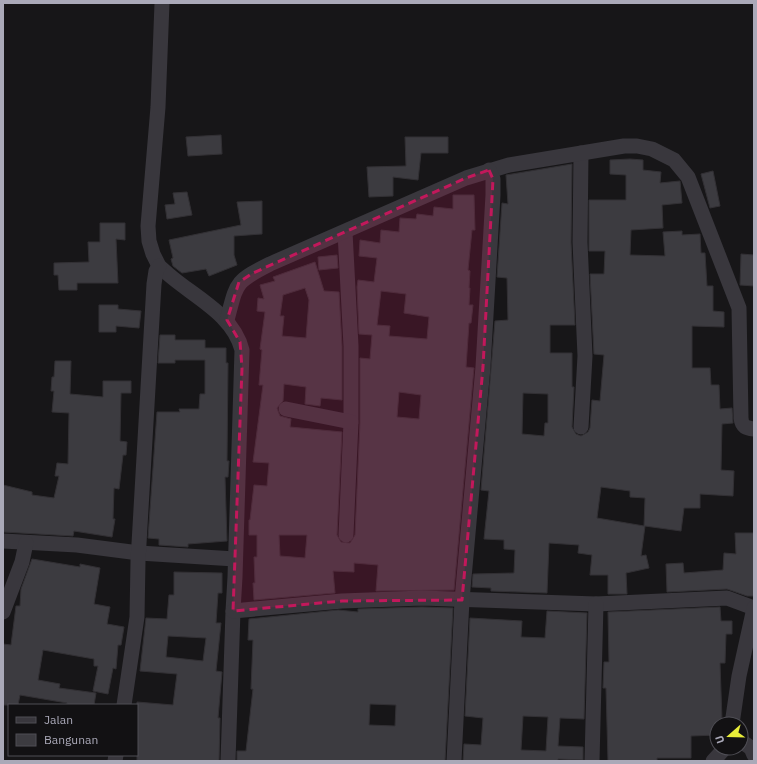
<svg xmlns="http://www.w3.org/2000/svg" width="757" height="764" viewBox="0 0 757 764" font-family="'IBM Plex Sans',sans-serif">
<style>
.building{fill:#3c3b40;stroke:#323034;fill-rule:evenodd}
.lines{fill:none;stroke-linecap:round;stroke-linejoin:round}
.minor{stroke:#39373d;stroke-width:15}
.marked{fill:#c2185b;fill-opacity:0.2;stroke:#c2185b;stroke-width:3;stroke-dasharray:8 5;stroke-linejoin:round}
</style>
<rect width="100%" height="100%" fill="#171618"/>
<g class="building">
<path d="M 221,135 L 222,154 L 188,156 L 186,137 Z"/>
<path d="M 405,137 L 448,137 L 448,153 L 421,153 L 418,180 L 393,177 L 393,196 L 369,197 L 367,167 L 406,166 Z"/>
<path d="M 630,159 L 643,160 L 643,170 L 661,172 L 660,183 L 680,181 L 682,203 L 662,205 L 663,228 L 631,230 L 630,255 L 665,256 L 663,232 L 682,231 L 682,235 L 700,234 L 701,253 L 705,253 L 707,286 L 713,286 L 713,311 L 724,312 L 724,327 L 692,326 L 692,368 L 710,368 L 711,385 L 719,385 L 720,409 L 732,408 L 733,423 L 722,424 L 721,470 L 734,471 L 733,496 L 700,494 L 700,508 L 684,508 L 681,531 L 645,526 L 641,556 L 646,555 L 649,568 L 626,573 L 627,594 L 608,594 L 608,575 L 590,575 L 592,555 L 578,553 L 579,545 L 549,543 L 547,593 L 491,591 L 491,588 L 472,587 L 473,574 L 514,573 L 515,550 L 504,549 L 504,540 L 484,539 L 489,491 L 481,490 L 495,321 L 508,320 L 507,278 L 497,277 L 502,203 L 508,204 L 506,175 L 572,164 L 571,242 L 575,325 L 550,325 L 550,353 L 572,353 L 572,387 L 574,387 L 572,427 L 576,434 L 581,436 L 588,432 L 590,428 L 592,400 L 600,401 L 604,355 L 594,354 L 590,274 L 604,274 L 605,251 L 589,251 L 589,200 L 626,200 L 626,175 L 610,174 L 610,160 ZM 523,393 L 548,394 L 548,423 L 545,423 L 544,436 L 522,434 ZM 601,487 L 630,491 L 630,497 L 645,498 L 644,526 L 597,518 Z"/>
<path d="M 713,171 L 720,206 L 710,208 L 701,174 Z"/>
<path d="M 187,192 L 192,215 L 167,219 L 165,205 L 175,204 L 173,193 Z"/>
<path d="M 453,195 L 474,195 L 475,230 L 472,230 L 468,270 L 470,271 L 469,288 L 470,288 L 469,305 L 473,305 L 471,323 L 469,323 L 466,367 L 474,368 L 454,590 L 376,591 L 378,565 L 354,563 L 354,572 L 333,571 L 335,593 L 254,600 L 253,583 L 255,583 L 254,557 L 257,557 L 257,535 L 249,535 L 249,520 L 250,520 L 254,485 L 267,486 L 269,463 L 253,462 L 263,385 L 259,385 L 262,350 L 260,349 L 265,312 L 257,311 L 258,298 L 264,299 L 260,285 L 275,281 L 273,277 L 315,262 L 324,291 L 339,292 L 342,346 L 342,400 L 321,398 L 320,406 L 305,404 L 306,387 L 284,384 L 283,401 L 277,408 L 280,416 L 291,419 L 290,427 L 342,432 L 337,535 L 341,542 L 350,543 L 355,535 L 360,422 L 360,358 L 370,359 L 372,335 L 359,334 L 357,287 L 358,280 L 374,282 L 377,258 L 359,256 L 360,240 L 380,243 L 381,230 L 399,232 L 400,218 L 416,219 L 417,214 L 433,216 L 434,207 L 453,209 ZM 305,288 L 309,300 L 306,338 L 282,336 L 284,316 L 280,316 L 283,295 ZM 381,291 L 406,294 L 404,313 L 429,317 L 427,339 L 389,336 L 390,326 L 377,325 ZM 399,392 L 421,395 L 419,419 L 397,417 ZM 279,535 L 307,535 L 305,558 L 280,556 Z"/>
<path d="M 262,201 L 262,234 L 234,236 L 234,255 L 237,265 L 209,276 L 206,269 L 182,273 L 173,266 L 171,259 L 173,258 L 169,240 L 241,225 L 237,202 Z"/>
<path d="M 100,223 L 125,223 L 125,240 L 116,239 L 118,283 L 77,283 L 77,290 L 59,290 L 58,275 L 54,275 L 54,263 L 89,262 L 88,242 L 100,242 Z"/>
<path d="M 741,254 L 754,255 L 754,286 L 740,285 Z"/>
<path d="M 337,255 L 338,268 L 319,270 L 318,257 Z"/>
<path d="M 99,305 L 118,305 L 118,309 L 141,311 L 139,328 L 116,326 L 116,332 L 99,332 Z"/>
<path d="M 160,335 L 175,335 L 175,340 L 205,340 L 205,348 L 226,348 L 226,363 L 228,363 L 227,461 L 229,461 L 228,477 L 225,477 L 227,541 L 188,544 L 188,547 L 159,545 L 159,539 L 148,538 L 157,412 L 180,412 L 179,409 L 199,409 L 200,394 L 205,394 L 205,360 L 175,360 L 175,363 L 158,363 Z"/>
<path d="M 55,361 L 71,361 L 70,394 L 103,397 L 103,381 L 131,381 L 131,393 L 121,393 L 120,441 L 127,442 L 126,455 L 123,455 L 119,489 L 114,488 L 113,519 L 115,519 L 112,537 L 74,531 L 73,536 L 3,532 L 3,485 L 32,492 L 32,495 L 54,498 L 59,476 L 55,476 L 57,463 L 68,464 L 69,413 L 52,412 L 54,391 L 51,391 L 52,377 L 54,377 Z"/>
<path d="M 735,533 L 754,533 L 754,596 L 747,596 L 727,589 L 667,592 L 666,564 L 683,563 L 684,573 L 723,570 L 724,553 L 736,554 Z"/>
<path d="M 32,559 L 80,567 L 80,564 L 100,568 L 94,604 L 110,607 L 107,624 L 124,627 L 121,645 L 118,645 L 116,669 L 113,668 L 108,694 L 93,691 L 98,666 L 94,666 L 94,659 L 43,650 L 38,680 L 60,684 L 59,688 L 96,693 L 94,705 L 67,705 L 67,703 L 20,695 L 18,705 L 3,705 L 3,644 L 11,645 L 16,606 L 20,606 L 21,589 Z"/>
<path d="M 174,572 L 222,573 L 222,593 L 218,593 L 216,623 L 221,623 L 216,671 L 222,672 L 218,718 L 220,718 L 219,761 L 137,761 L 137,702 L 173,705 L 177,674 L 140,671 L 146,618 L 167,619 L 169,595 L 174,595 ZM 168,636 L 206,638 L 203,661 L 166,657 Z"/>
<path d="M 422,607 L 453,608 L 445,761 L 237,761 L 237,751 L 246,751 L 253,689 L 251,689 L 253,640 L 248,640 L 249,619 L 338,610 L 358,612 L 358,609 ZM 370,704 L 396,705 L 395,726 L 369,725 Z"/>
<path d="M 720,607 L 721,621 L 732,621 L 732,634 L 726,634 L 725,663 L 720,663 L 722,720 L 720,720 L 720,724 L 717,724 L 717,735 L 691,736 L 691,758 L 657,758 L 657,761 L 608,761 L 606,688 L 603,688 L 604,662 L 609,662 L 608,612 Z"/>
<path d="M 547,611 L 587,613 L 584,719 L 560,718 L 558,746 L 583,747 L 583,760 L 558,759 L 558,761 L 463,761 L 464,744 L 481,745 L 483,718 L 465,716 L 470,618 L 522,621 L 521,637 L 545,638 ZM 523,716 L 548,717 L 546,751 L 521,750 Z"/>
</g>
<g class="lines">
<g class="minor">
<path d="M 162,3 L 158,107 L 148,226 L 149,241 L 153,254 L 159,266 L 168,274 C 194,297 233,314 242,350 L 235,577 L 233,611 L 228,761"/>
<path d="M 581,153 L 580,242 L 585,356 L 581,427"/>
<path d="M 345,232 L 351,346 L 351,422 L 346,535"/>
<path d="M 227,320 C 237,283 234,282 270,264 L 466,178 L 509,165 L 624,146 L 637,146 L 652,149 L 674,160 L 688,177 L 739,308 L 741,418 C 742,427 746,428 754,429"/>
<path d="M 286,409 L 351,422"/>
<path d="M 3,541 L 77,545 L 139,553 L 235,559"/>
<path d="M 233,611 L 342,601 L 422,598 L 596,604 L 727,598 L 754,608"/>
<path d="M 3,612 L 22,562 L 26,543"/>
<path d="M 124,705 L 137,617 L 138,561 L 154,284 L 156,271 L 159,266"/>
<path d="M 732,724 L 739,676 L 754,608"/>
<path d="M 741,741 L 751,748 L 754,755"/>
<path d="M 115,761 L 116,755"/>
<path d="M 454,761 L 462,600 L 483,367 L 493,195 L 493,179 L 489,170"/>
<path d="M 592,761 L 596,604"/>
<path d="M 713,761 L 725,748"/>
</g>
</g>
<path class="marked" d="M 489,170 L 493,179 L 483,367 L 462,600 L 342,601 L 233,611 L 242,368 L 240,342 L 227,320 L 239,282 L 253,273 L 466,178 Z"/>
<rect width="757" height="764" fill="none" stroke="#aaa9b8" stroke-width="8"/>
<rect x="8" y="704" width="130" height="52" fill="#121113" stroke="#4f4e55"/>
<rect x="16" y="717" width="20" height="6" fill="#39373d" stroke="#4f4e55"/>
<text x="44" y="724" font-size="12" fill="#aaa9b8">Jalan</text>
<rect x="16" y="734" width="20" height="12" fill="#3c3b40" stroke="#4f4e55"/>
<text x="44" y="744" font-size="12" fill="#aaa9b8">Bangunan</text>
<g transform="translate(729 736) rotate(250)"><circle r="19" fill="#121113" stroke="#4f4e55"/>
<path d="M0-3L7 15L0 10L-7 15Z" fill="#e8ed39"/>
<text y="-6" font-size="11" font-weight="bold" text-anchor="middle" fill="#aaa9b8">U</text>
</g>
</svg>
